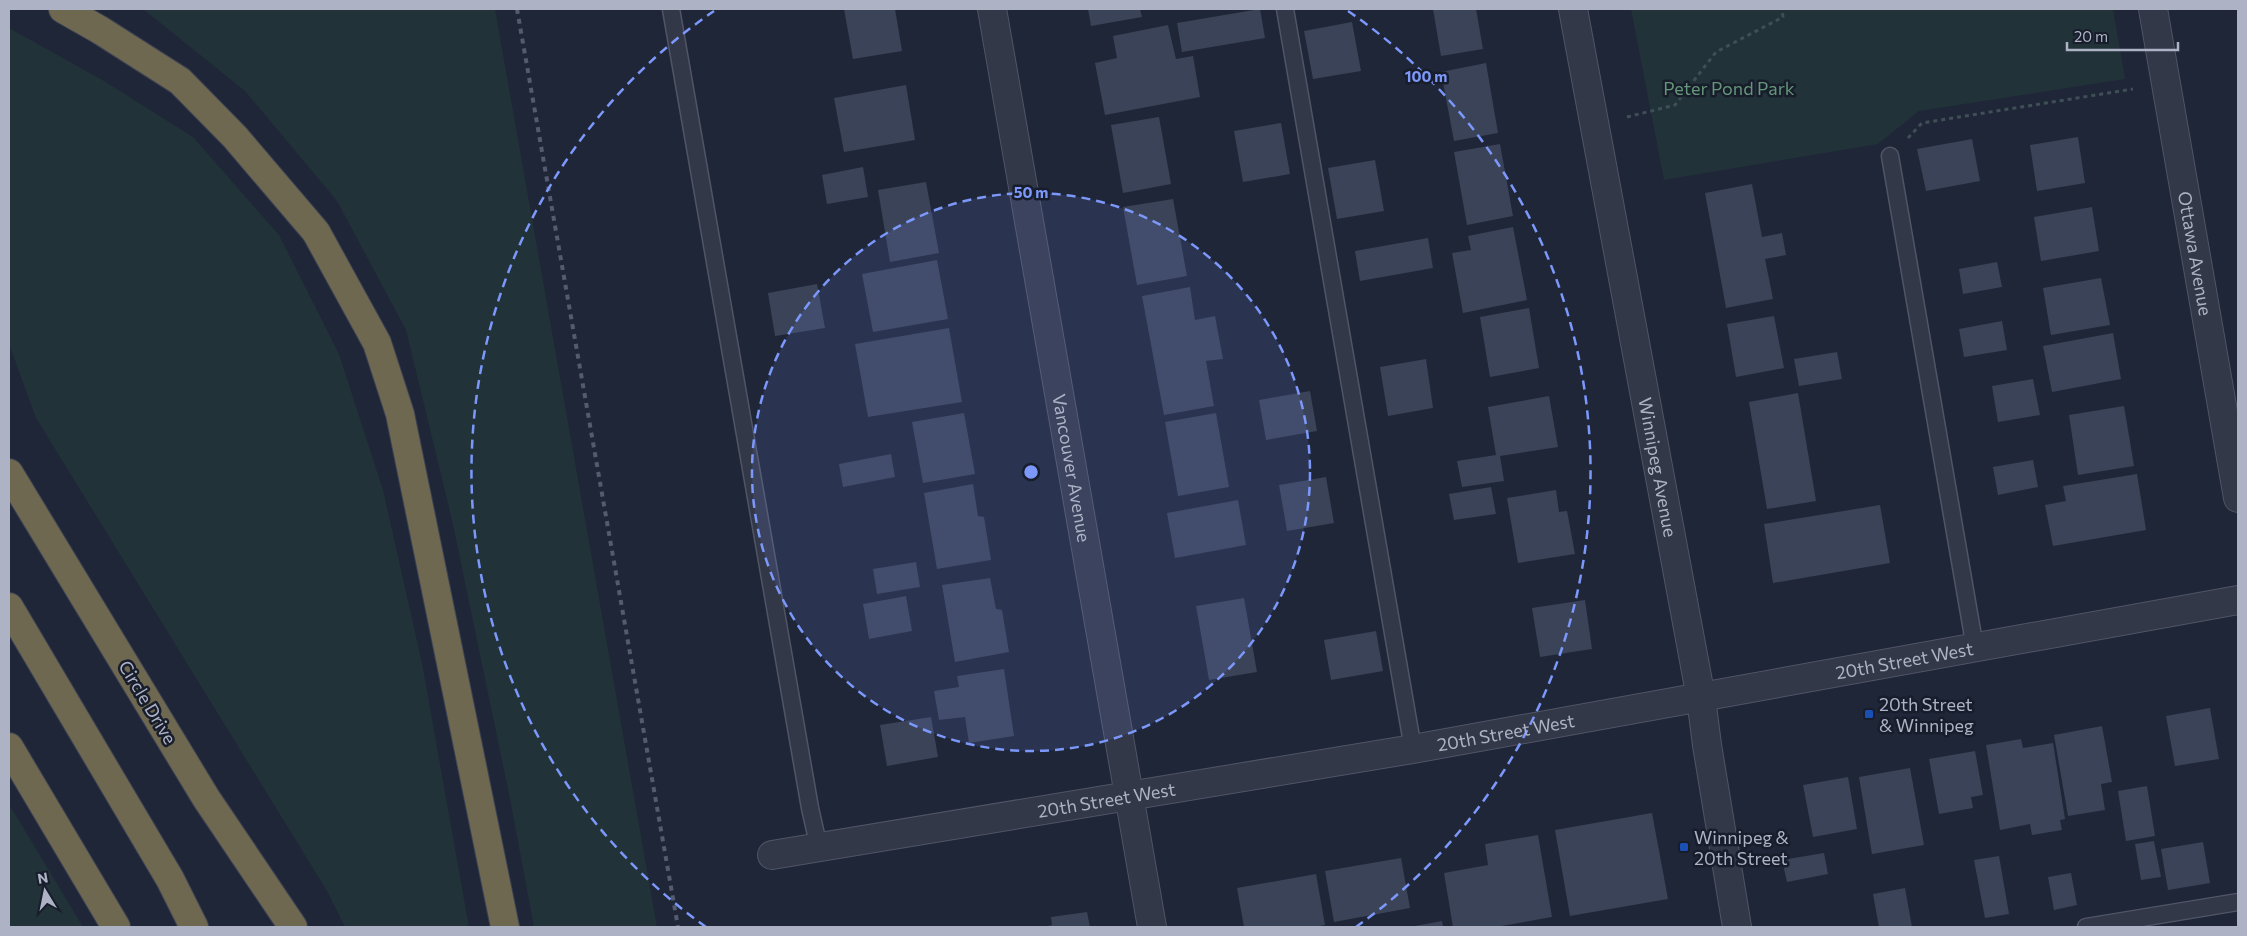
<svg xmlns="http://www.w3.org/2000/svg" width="2247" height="936" viewBox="0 0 2247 936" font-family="Commissioner,sans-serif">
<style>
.green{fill:#213239}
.building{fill:#3b4358}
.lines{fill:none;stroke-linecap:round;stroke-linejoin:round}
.lane-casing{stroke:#505566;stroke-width:19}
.street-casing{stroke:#505566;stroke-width:30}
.highway-casing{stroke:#3d4253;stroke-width:30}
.path{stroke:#3f4f56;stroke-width:3;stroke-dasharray:4 4;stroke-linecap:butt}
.lane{stroke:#333848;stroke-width:16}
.street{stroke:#333848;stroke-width:28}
.highway{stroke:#6e6850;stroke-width:28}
.rail{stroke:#555b6f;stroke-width:4;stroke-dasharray:5 5;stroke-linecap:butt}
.ring{fill:none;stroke:#7c98fb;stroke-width:2.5;stroke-dasharray:9 6}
.transit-dot{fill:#1a4fb4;stroke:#181d2c;stroke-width:2}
.labels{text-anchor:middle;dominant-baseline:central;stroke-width:5;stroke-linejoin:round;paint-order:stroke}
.park-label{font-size:18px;fill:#649678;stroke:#181d2c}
.street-label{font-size:18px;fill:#adb2c5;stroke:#181d2c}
.poi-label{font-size:18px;fill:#adb2c5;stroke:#181d2c;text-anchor:start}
.centre{fill:#7c98fb;stroke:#181d2c;stroke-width:2.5}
.ring-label{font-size:15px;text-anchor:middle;font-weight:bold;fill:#7c98fb;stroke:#181d2c;stroke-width:5;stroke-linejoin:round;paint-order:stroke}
</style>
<rect width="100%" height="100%" fill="#1f2638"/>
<g class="green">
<path d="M 143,9 L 495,9 L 657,927 L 534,927 L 510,799 L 452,520 L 406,330 L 337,201 L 245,91 Z"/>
<path d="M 1631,9 L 2113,9 L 2125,79 L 1919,111 L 1878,144 L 1664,180 Z"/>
<path d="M 9,28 L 104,81 L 193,137 L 279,235 L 339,354 L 383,490 L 422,663 L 469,927 L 345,927 L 327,891 L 36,418 L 9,344 Z"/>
<path d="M 9,804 L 83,927 L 9,927 Z"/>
</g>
<g class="building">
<path d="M 844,9 L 895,9 L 902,51 L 853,59 Z"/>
<path d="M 1088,9 L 1140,9 L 1142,17 L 1091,26 Z"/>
<path d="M 1260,9 L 1265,38 L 1182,52 L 1177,23 Z"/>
<path d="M 1433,9 L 1476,9 L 1483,49 L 1441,56 Z"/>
<path d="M 1352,22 L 1361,71 L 1313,79 L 1304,31 Z"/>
<path d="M 1168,25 L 1176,59 L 1193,56 L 1200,97 L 1105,115 L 1095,63 L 1117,58 L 1113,36 Z"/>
<path d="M 1486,63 L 1498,133 L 1454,141 L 1441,72 Z"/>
<path d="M 906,85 L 915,140 L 844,152 L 834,98 Z"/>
<path d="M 1159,117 L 1171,184 L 1123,193 L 1111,125 Z"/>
<path d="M 1281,123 L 1290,174 L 1243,182 L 1234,131 Z"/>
<path d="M 2078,137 L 2085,183 L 2037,191 L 2030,145 Z"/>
<path d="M 1972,139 L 1980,181 L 1926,191 L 1917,149 Z"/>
<path d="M 1500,144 L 1513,216 L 1467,225 L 1454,152 Z"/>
<path d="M 1375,160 L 1384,211 L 1337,219 L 1328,168 Z"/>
<path d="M 863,167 L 868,197 L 827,204 L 822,175 Z"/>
<path d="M 926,182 L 939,253 L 890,262 L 878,190 Z"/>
<path d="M 1752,184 L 1762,237 L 1782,233 L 1786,255 L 1765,259 L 1773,299 L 1726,308 L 1705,193 Z"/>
<path d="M 1173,199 L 1187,276 L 1137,285 L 1123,207 Z"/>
<path d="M 2092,207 L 2099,251 L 2041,261 L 2034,217 Z"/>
<path d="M 1513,227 L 1527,300 L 1463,313 L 1452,253 L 1471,250 L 1468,236 Z"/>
<path d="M 1428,238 L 1433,268 L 1360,281 L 1355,251 Z"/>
<path d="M 937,260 L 948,319 L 873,332 L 862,274 Z"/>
<path d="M 1997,262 L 2002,287 L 1963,294 L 1959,269 Z"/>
<path d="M 2101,278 L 2110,325 L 2051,335 L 2043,288 Z"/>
<path d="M 817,284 L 825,328 L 775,336 L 768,293 Z"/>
<path d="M 1190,287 L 1195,320 L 1215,316 L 1223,359 L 1206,361 L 1214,406 L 1164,415 L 1142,296 Z"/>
<path d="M 1529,308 L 1539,368 L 1490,377 L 1480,317 Z"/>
<path d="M 1774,316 L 1784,368 L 1736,377 L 1727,324 Z"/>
<path d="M 2002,321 L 2007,350 L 1964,357 L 1959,329 Z"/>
<path d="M 949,328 L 962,402 L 868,417 L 855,344 Z"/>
<path d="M 2113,333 L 2121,379 L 2052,392 L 2043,346 Z"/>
<path d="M 1837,352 L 1842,379 L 1799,386 L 1794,359 Z"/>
<path d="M 1426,359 L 1433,408 L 1388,416 L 1380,367 Z"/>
<path d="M 2033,379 L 2040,415 L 1998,422 L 1992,386 Z"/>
<path d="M 1310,391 L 1317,431 L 1266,440 L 1259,400 Z"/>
<path d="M 1798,393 L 1816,501 L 1767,509 L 1749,402 Z"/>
<path d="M 1549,396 L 1558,447 L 1500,456 L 1504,481 L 1462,487 L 1457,461 L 1496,455 L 1488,407 Z"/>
<path d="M 2124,406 L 2134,466 L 2078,475 L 2069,415 Z"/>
<path d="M 964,413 L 975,474 L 923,483 L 912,422 Z"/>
<path d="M 1216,413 L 1229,487 L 1178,496 L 1165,422 Z"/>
<path d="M 891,454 L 895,477 L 843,487 L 839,464 Z"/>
<path d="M 2033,460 L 2038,487 L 1998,495 L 1993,467 Z"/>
<path d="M 2137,474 L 2146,530 L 2053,546 L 2045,505 L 2066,501 L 2063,486 Z"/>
<path d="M 1326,477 L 1334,523 L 1287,531 L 1279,485 Z"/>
<path d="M 973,484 L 978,516 L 984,517 L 991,560 L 937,569 L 924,493 Z"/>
<path d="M 1491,487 L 1496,514 L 1454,520 L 1449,494 Z"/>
<path d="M 1556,490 L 1559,512 L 1567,511 L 1575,554 L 1518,563 L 1507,498 Z"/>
<path d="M 1238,500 L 1246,545 L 1175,558 L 1167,513 Z"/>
<path d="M 1880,505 L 1890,563 L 1773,583 L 1764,524 Z"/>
<path d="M 916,562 L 920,587 L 877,594 L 873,569 Z"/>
<path d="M 990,578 L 996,609 L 1002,610 L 1009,652 L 955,662 L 942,585 Z"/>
<path d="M 906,596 L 912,631 L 869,639 L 863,604 Z"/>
<path d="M 1244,598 L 1257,672 L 1209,680 L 1196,606 Z"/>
<path d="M 1585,600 L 1592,649 L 1540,657 L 1532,608 Z"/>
<path d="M 1376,631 L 1383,671 L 1331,680 L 1324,640 Z"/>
<path d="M 1004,669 L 1014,736 L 969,743 L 965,717 L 939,720 L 934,691 L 959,687 L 957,676 Z"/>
<path d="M 2210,708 L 2219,759 L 2175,766 L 2166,716 Z"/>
<path d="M 931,717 L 938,757 L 887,766 L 880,725 Z"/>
<path d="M 2102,726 L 2112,782 L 2101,784 L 2105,810 L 2068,816 L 2054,735 Z"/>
<path d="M 2021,739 L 2023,748 L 2053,743 L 2065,819 L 2060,820 L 2062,830 L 2032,835 L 2030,824 L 2000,830 L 1986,745 Z"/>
<path d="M 1975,751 L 1983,795 L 1971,797 L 1973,808 L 1939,814 L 1929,759 Z"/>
<path d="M 1910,768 L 1924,845 L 1872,854 L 1859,777 Z"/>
<path d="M 1848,777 L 1857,829 L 1813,837 L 1803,785 Z"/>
<path d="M 2147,786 L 2155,836 L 2126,841 L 2118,791 Z"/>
<path d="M 1652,813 L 1668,899 L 1570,916 L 1555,830 Z"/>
<path d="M 1538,835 L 1552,917 L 1496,927 L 1453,927 L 1444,873 L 1488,865 L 1485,844 Z"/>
<path d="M 2154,841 L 2161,877 L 2141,880 L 2135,844 Z"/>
<path d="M 2203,842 L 2210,883 L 2168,890 L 2161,849 Z"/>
<path d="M 1824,853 L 1828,874 L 1787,882 L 1782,860 Z"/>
<path d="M 1999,856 L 2009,914 L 1985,918 L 1974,860 Z"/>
<path d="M 1401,858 L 1410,908 L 1334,922 L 1325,871 Z"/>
<path d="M 2071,873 L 2077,905 L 2054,910 L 2048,877 Z"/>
<path d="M 1316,874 L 1325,925 L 1313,927 L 1244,927 L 1237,888 Z"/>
<path d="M 1905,888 L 1912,927 L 1879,927 L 1873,894 Z"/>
<path d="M 1087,912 L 1090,927 L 1043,927 L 1052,925 L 1051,917 Z"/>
<path d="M 1442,921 L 1443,927 L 1415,927 L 1415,926 Z"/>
</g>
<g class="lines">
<g class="lane-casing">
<g id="lane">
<path d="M 671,9 L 810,808 L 819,848"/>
<path d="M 1285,9 L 1413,749"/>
<path d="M 1890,156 L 1975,648"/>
<path d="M 2086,927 L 2238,902"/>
</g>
</g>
<g class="street-casing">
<g id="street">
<path id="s1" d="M 992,9 L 1152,927"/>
<path id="s2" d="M 1573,9 L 1701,698 L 1707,745 L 1737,927"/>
<path id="s3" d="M 2153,9 L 2238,498"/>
<path id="s4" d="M 772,855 L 1413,749 L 2238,600"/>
</g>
</g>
<g class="highway-casing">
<g id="highway">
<path d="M 63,9 L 100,30 L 180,81 L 235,137 L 316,232 L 377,343 L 400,414 L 505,927"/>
<path d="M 9,473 L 206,798 L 293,927"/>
<path d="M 9,607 L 170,879 L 194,927"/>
<path d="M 9,747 L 116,927"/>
</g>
</g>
<g class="path">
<path d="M 1627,117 L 1675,105 L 1716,52 L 1783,17 L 1782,9"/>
<path d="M 1908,138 L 1922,123 L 2133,89"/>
</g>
<use href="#lane" class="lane"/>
<use href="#street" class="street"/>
<use href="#highway" class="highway"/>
<path class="rail" d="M 517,9 L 678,927"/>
</g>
<circle cx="1031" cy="472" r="279" fill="#7c98fb" fill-opacity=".12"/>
<g class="ring">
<circle cx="1031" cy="472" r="279"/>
<path d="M706 927A559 559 0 0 1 714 11M1348 11A559 559 0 0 1 1356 927"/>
</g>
<g class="transit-dot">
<rect x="1864" y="709" width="10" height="10" rx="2.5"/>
<rect x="1679" y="842" width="10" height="10" rx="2.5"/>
</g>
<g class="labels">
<g class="park-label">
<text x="1729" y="88">Peter Pond Park</text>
</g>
<g class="street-label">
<text stroke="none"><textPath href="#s3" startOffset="248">Ottawa Avenue</textPath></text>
<text stroke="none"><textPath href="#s2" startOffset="466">Winnipeg Avenue</textPath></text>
<text stroke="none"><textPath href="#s1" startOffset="466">Vancouver Avenue</textPath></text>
<text stroke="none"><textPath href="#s4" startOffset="1149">20th Street West</textPath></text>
<text transform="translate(148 702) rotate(59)">Circle Drive</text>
<text stroke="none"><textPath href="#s4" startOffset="744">20th Street West</textPath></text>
<text stroke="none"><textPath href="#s4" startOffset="339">20th Street West</textPath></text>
</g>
<g class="poi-label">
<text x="1879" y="704">20th Street<tspan x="1879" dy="21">&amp; Winnipeg</tspan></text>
<text x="1694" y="837">Winnipeg &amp;<tspan x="1694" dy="21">20th Street</tspan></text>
</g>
</g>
<circle cx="1031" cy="472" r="8" class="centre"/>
<g class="ring-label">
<text x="1426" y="82">100 m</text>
<text x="1031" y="198">50 m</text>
</g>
<rect width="2247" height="936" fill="none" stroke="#adb2c5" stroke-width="20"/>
<g transform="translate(45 891) rotate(350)" stroke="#181d2c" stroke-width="4" paint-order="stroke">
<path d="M0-4L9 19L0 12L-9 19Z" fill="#adb2c5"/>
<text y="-8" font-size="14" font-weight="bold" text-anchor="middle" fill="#adb2c5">N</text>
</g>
<path d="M2067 42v8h111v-8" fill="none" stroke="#adb2c5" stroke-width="2.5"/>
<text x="2074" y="42" font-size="15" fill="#adb2c5" stroke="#181d2c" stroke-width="4" paint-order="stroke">20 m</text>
</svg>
